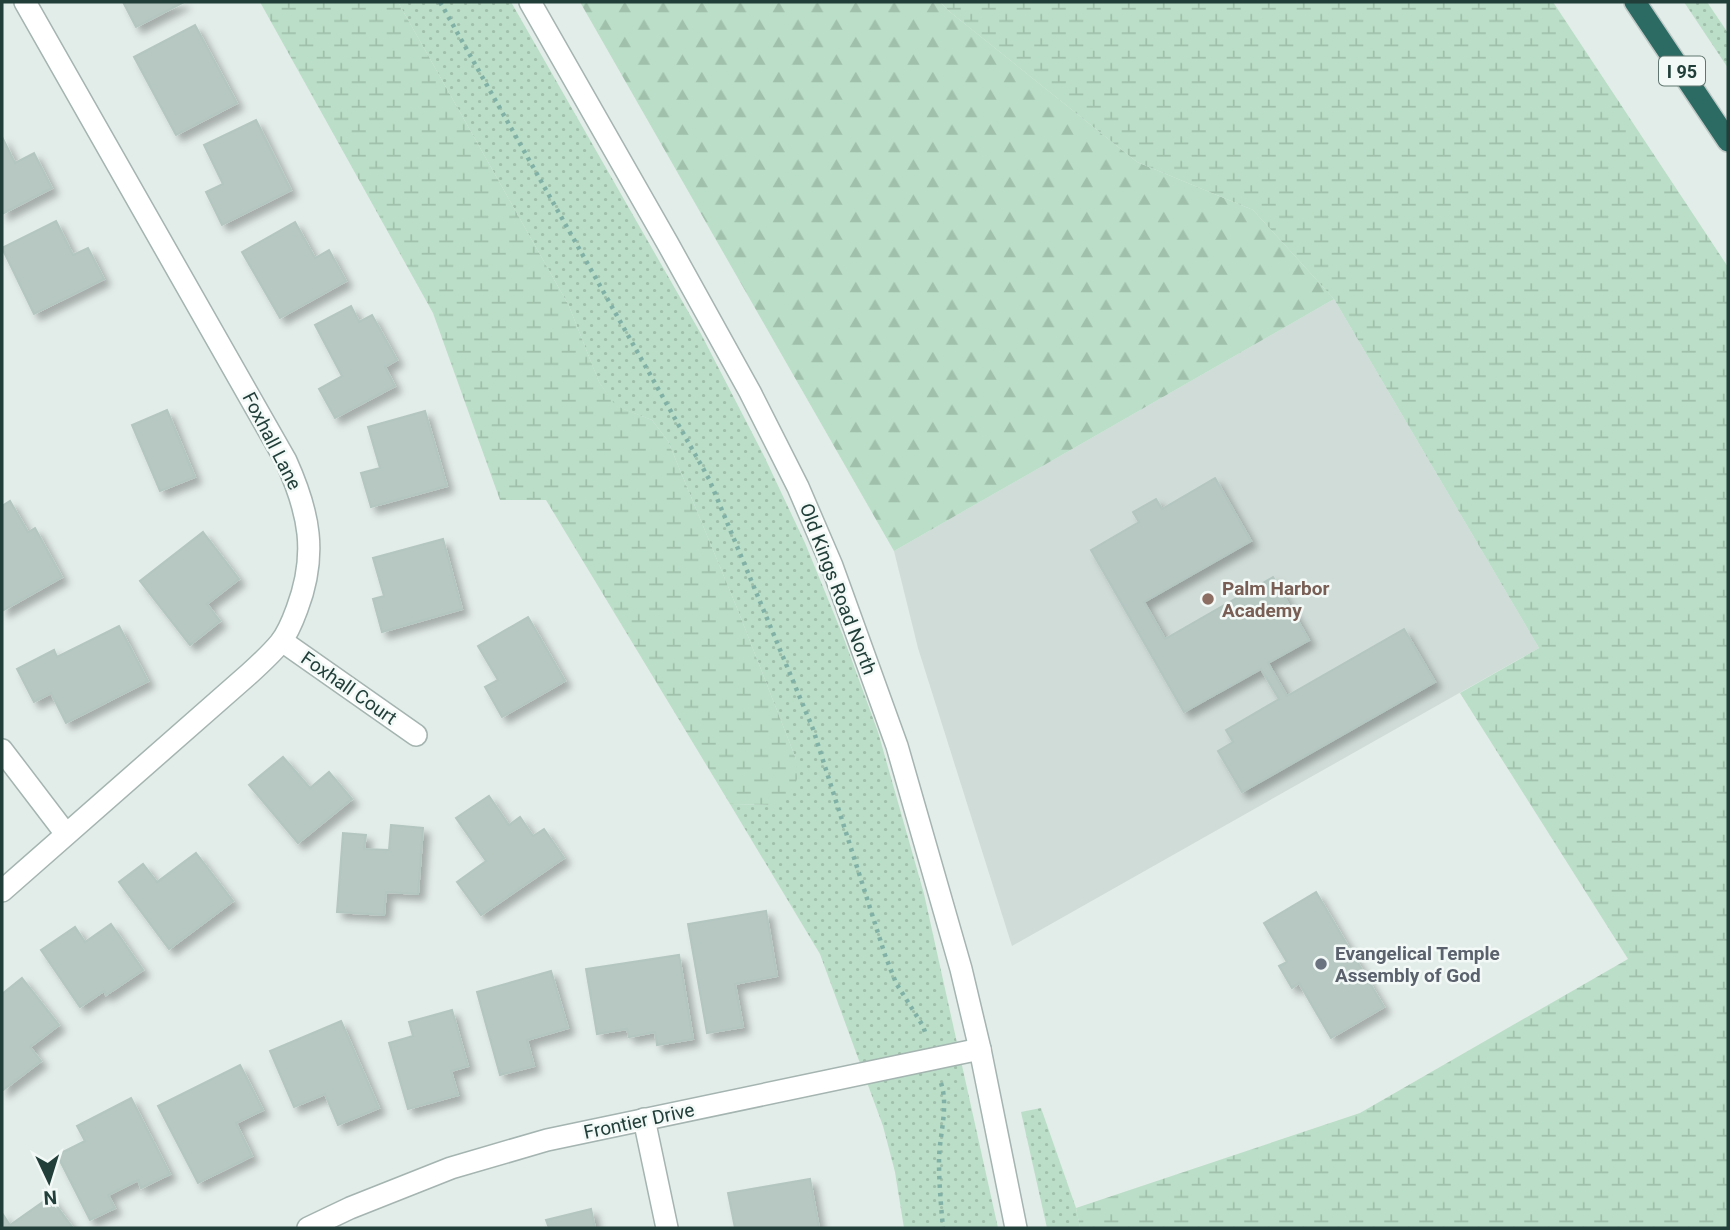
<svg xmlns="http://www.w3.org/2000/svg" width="1730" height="1230" viewBox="0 0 1730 1230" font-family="Roboto,sans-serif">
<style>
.built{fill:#d0dcd8}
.grass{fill:url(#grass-dots)}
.forest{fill:url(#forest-firs)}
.wetland{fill:url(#wetland-marsh)}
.building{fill:#b7c7c2;stroke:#b4c6c0;stroke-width:2;filter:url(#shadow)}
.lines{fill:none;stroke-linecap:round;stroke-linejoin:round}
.minor-casing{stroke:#a4b4b0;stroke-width:24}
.tertiary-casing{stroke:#a4b4b0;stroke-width:24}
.motorway-casing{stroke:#c1c9c7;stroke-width:24}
.path{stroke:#81b1a6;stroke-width:4.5;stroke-dasharray:3.5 5;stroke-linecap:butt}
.minor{stroke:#fff;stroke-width:21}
.tertiary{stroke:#fff;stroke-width:21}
.motorway{stroke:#2c6b63;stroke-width:21}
.education-dot{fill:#8d6e63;stroke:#f2f9f6;stroke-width:2.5}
.worship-dot{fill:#6b7280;stroke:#f2f9f6;stroke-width:2.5}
.labels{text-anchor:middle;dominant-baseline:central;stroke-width:5;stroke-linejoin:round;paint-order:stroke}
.shield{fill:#f2f9f6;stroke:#607671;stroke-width:2}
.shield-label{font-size:18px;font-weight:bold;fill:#213e38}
.street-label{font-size:19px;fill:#213e38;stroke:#f2f9f6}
.education-label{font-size:19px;font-weight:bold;fill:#785e54;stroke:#f2f9f6;text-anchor:start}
.worship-label{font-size:19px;font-weight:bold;fill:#5b616d;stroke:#f2f9f6;text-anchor:start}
</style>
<defs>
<pattern id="grass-dots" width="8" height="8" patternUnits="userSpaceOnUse" patternTransform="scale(1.75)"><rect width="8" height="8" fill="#badec7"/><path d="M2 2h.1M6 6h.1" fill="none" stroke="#a0c0ac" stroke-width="1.8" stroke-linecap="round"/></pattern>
<pattern id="forest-firs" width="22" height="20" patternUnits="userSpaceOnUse" patternTransform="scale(1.75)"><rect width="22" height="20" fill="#badec7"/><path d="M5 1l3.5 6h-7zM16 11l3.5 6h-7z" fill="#a0c0ac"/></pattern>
<pattern id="wetland-marsh" width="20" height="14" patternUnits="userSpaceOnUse" patternTransform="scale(1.75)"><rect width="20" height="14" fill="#badec7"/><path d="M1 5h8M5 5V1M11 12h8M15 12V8" fill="none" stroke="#a0c0ac"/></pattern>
<filter id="shadow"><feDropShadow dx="6" dy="6" stdDeviation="3.5" flood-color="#0004"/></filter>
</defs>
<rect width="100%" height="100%" fill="#e2ece8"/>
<path class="built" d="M 1334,299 L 1539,648 L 1012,946 L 918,648 L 894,551 Z"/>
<g class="grass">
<path d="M 398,2 L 511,2 L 701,334 L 764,456 L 805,543 L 843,636 L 878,732 L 924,894 L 998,1228 L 904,1228 L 895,1172 L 883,1126 L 820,954 L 730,804 L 771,805 L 796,759 L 737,608 L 668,441 L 652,420 L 615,406 L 599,382 L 569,306 Z"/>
<path d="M 1684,2 L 1707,2 L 1728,33 L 1728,68 Z"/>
<path d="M 1041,1108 L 1076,1208 L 1080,1228 L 1047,1228 L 1021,1112 Z"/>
</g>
<path class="forest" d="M 580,2 L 940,2 L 950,12 L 1137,162 L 1253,210 L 1334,299 L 894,551 Z"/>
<g class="wetland">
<path d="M 260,2 L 398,2 L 569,306 L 599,382 L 616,406 L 652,420 L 668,441 L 737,608 L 796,759 L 797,779 L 789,796 L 771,805 L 730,804 L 546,500 L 500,500 L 433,313 Z"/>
<path d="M 940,2 L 1553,2 L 1728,267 L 1728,1228 L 1080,1228 L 1076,1208 L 1360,1113 L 1628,959 L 1460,693 L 1539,648 L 1334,299 L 1253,210 L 1137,162 L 950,12 Z"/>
</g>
<g class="building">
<path d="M 123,2 L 184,2 L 136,27 Z"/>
<path d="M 195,25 L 237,103 L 176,135 L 134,57 Z"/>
<path d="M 256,120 L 291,190 L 222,225 L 206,192 L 223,184 L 204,145 Z"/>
<path d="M 2,137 L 15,163 L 34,153 L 52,188 L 2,214 Z"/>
<path d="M 56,221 L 73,255 L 88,248 L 104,279 L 34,314 L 2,248 Z"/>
<path d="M 295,222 L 315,258 L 329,250 L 346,281 L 280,318 L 242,252 Z"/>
<path d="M 351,306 L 359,322 L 372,315 L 397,360 L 385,367 L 395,386 L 335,418 L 319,389 L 342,376 L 315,325 Z"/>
<path d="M 167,410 L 195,477 L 160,491 L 132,425 Z"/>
<path d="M 425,411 L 447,486 L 371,507 L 361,473 L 380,468 L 368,427 Z"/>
<path d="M 1215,478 L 1251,541 L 1144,602 L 1165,639 L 1273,577 L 1309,640 L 1268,663 L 1287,696 L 1404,629 L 1435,682 L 1242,792 L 1218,751 L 1233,742 L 1226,730 L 1279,699 L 1261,669 L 1184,712 L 1091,550 L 1139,522 L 1133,512 L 1156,499 L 1162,509 Z"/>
<path d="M 10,501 L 28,532 L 35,528 L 62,577 L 2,611 L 2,506 Z"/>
<path d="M 203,532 L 239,579 L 207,604 L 220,621 L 190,645 L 140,581 Z"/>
<path d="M 443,539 L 462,609 L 382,632 L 373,599 L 384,596 L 373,558 Z"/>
<path d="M 528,617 L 565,681 L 502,717 L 485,687 L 498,680 L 478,646 Z"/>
<path d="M 119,626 L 148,681 L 66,723 L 51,693 L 34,702 L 17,669 L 54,650 L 57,657 Z"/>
<path d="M 283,757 L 310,788 L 329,772 L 352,799 L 298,843 L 249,785 Z"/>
<path d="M 489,796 L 509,825 L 520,817 L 533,836 L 544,829 L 564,858 L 481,915 L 457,882 L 486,861 L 456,818 Z"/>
<path d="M 391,825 L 423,828 L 418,894 L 386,892 L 384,915 L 337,912 L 343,833 L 366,835 L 364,849 L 389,850 Z"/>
<path d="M 196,853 L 233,901 L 169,949 L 119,882 L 143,864 L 157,882 Z"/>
<path d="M 1316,892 L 1384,1007 L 1331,1038 L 1299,983 L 1292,988 L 1279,966 L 1287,962 L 1264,923 Z"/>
<path d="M 766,911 L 777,976 L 735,984 L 743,1027 L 707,1033 L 688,924 Z"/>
<path d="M 111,924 L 143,970 L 106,995 L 104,991 L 80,1007 L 41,950 L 75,927 L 85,942 Z"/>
<path d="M 679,955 L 693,1039 L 657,1045 L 655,1032 L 629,1037 L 627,1029 L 597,1034 L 586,969 Z"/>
<path d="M 551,971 L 568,1028 L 527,1040 L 534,1066 L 500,1075 L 477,992 Z"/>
<path d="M 22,978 L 59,1025 L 30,1047 L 41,1061 L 2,1091 L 2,994 Z"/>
<path d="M 452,1010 L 468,1066 L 451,1071 L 458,1095 L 408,1109 L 389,1043 L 413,1036 L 409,1022 Z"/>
<path d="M 341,1021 L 379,1108 L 338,1125 L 325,1094 L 294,1107 L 270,1051 Z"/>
<path d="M 240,1065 L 263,1110 L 236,1123 L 252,1156 L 198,1183 L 158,1106 Z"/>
<path d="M 131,1098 L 170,1174 L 141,1188 L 138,1180 L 108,1195 L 115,1208 L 90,1220 L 57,1155 L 85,1141 L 77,1126 Z"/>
<path d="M 810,1179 L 819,1228 L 735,1228 L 728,1193 Z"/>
<path d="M 50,1197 L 73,1228 L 2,1228 L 2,1213 L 10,1225 Z"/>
<path d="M 591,1209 L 595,1228 L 549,1228 L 546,1220 Z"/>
</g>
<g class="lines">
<g class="minor-casing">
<g id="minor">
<path d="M 282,641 L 416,735"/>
<path d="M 2,750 L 66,834"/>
<path d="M 2,891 L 249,674 C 260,664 271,654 280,643 C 288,633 293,620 297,609 C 318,554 309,512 286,461 L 25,2"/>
<path d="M 644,1119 L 667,1228"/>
<path d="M 308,1228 L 350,1208 L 451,1168 L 547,1140 L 980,1049"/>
</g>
</g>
<g class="tertiary-casing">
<path id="tertiary" d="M 530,2 L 668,244 L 750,392 L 798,487 L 832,566 L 897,746 L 961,969 L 980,1049 L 1016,1228"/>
</g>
<g class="motorway-casing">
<path id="motorway" d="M 1635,2 L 1728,141"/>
</g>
<g class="path">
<path d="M 440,2 L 709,479 L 813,729 L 885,955 L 896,983 L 923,1026 L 926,1035"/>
<path d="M 941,1083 C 949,1107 939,1136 939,1161 C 939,1183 941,1206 943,1228"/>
</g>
<use href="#minor" class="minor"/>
<use href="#tertiary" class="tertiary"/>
<use href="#motorway" class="motorway"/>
</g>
<circle class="education-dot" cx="1208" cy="599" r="7"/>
<circle class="worship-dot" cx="1321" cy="964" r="7"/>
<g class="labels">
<rect class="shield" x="1659" y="56.5" width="46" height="29" rx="5"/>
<g class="shield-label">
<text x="1682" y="71">I 95</text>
</g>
<g class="street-label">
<text transform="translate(272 441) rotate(63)">Foxhall Lane</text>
<text transform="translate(838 589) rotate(69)">Old Kings Road North</text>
<text transform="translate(349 688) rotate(35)">Foxhall Court</text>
<text transform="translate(639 1121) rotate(-12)">Frontier Drive</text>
</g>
<g class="education-label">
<text x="1222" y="588">Palm Harbor<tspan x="1222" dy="22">Academy</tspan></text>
</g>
<g class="worship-label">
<text x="1335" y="953">Evangelical Temple<tspan x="1335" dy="22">Assembly of God</tspan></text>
</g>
</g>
<rect width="1730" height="1230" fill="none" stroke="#213e38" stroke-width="7"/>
<g transform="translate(49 1181) rotate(176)" stroke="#f2f9f6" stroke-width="5" paint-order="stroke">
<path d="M0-5L12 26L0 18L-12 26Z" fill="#213e38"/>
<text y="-10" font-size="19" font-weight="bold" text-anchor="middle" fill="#213e38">N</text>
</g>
</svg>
